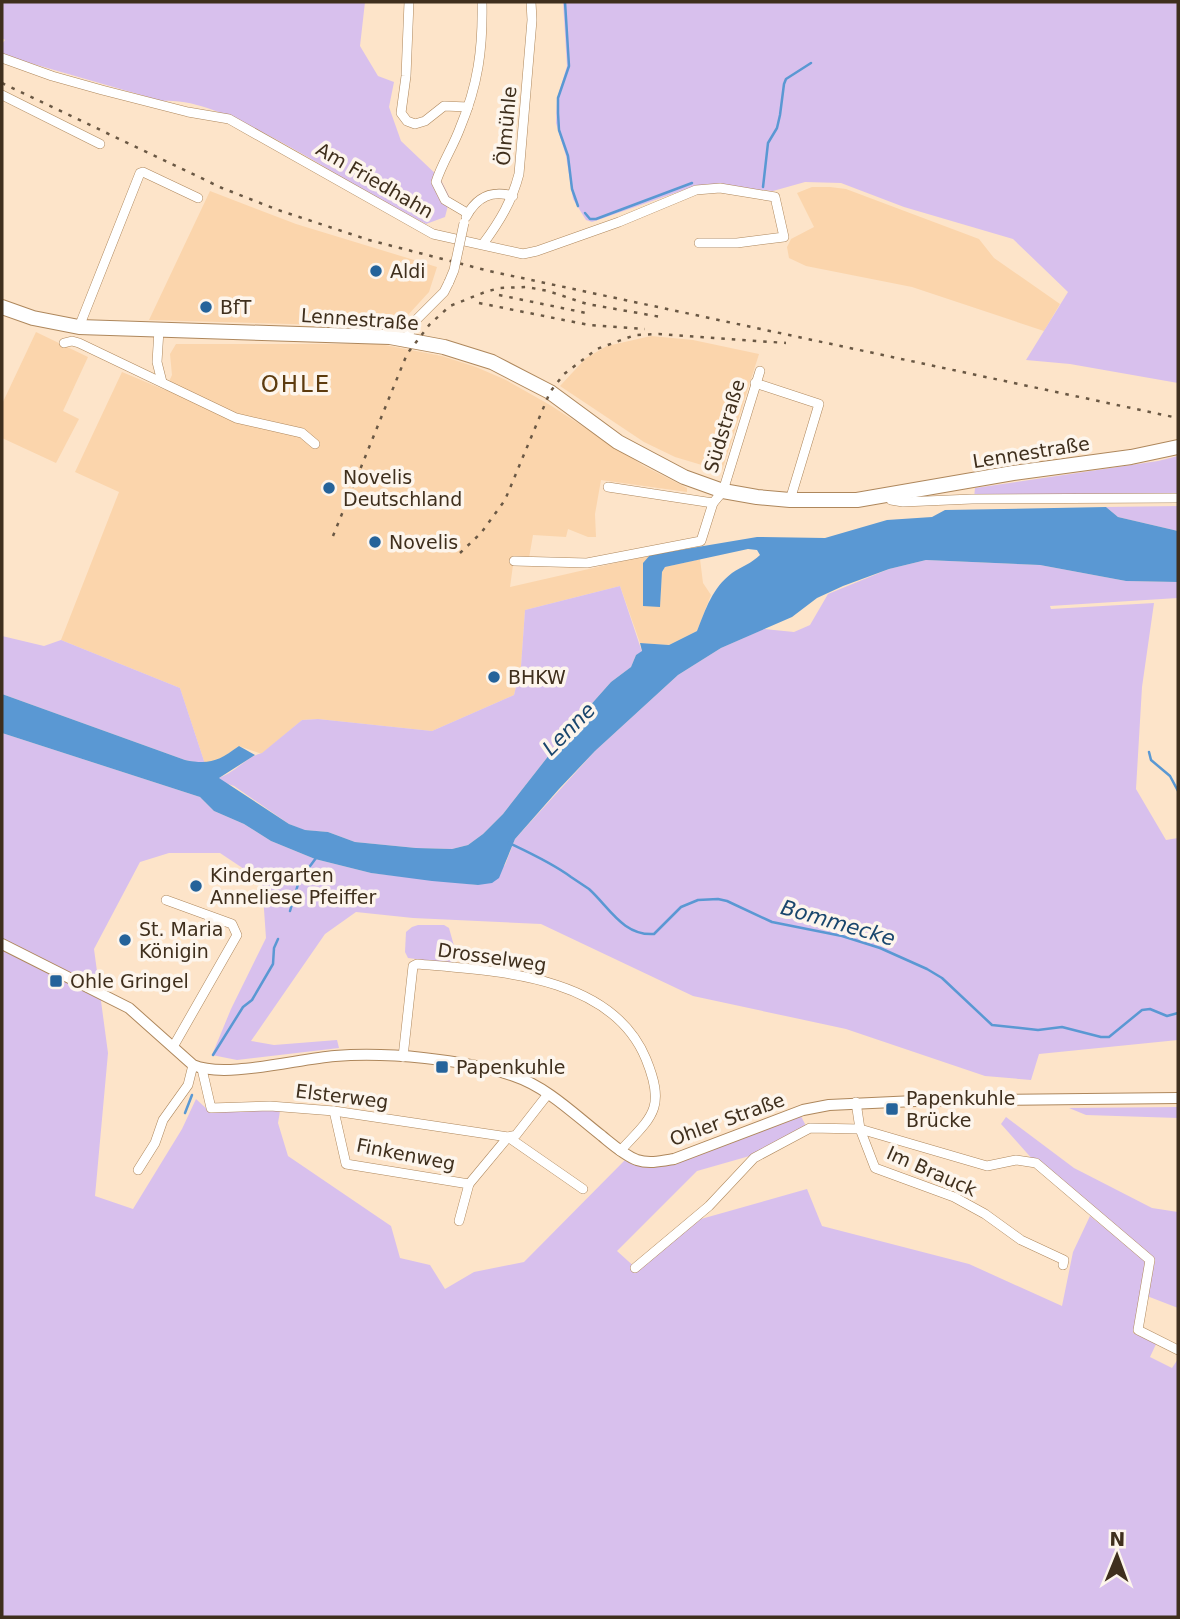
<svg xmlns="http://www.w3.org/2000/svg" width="1180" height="1619" viewBox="0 0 1180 1619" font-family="'DejaVu Sans',sans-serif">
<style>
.built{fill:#fbd5ac}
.green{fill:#d8c0ed}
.water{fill:#5a98d3}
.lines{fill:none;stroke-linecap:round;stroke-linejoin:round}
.stream{stroke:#5a98d3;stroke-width:2.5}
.minor-casing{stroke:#ae875c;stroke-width:10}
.tertiary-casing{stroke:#ae875c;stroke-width:12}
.primary-casing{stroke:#ae875c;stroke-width:16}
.minor{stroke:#fff;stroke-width:9}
.tertiary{stroke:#fff;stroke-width:10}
.primary{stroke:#fff;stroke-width:14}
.rail{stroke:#6a5844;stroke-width:2.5;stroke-dasharray:3.5 7;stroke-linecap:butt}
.minor-bridge-casing{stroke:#ae875c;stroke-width:10;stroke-linecap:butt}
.minor-bridge{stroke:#fff;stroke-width:9}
.poi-dot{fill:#25639a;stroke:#fdf5ec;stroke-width:2.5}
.labels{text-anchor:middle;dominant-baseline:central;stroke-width:7;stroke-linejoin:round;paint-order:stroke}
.street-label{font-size:19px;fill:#3f2f1d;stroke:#fdf5ec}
.poi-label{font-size:19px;fill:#3f2f1d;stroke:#fdf5ec;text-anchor:start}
.water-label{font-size:21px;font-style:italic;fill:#19466d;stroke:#fdf5ec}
.quarter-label{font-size:23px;letter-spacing:2px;fill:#5d3b0e;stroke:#fdf5ec}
</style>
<rect width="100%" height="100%" fill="#fde4c9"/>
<g class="built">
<path d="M 812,187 L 830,187 L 846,189 L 979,239 L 994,258 L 1060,304 L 1044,331 L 912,287 L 806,266 L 789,258 L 787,247 L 791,239 L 814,227 L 797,193 Z"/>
<path d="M 210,191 L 296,224 L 437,267 L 429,292 L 397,327 L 149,320 Z"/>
<path d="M 36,332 L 88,357 L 63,411 L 79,419 L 56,463 L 2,438 L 2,404 Z"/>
<path d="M 651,336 L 693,340 L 759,354 L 722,471 L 675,457 L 644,442 L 560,386 L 586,358 L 607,346 Z"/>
<path d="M 176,344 L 380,344 L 442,356 L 476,367 L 506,380 L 550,405 L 644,466 L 687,488 L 687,492 L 601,480 L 595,514 L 596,537 L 588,537 L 568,529 L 566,537 L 533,535 L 529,558 L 514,558 L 510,587 L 650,555 L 660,606 L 662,572 L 665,567 L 700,559 L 703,583 L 711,595 L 697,631 L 669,645 L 640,643 L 620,586 L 525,610 L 521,666 L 514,695 L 432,731 L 318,719 L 302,720 L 262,754 L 239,746 L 225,756 L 205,764 L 180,688 L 61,640 L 119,492 L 75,472 L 122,372 L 165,390 L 172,375 L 170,354 Z"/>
</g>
<g class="green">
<path d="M 2,2 L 365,2 L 360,46 L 378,76 L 394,82 L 389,107 L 401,141 L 440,178 L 450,198 L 445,217 L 426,224 C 368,196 316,159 258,130 C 229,116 195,99 162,101 L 2,55 L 2,44 L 5,40 L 2,38 Z"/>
<path d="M 563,2 L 1178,2 L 1178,383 L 1070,364 L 1026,360 L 1068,292 L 1013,239 L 904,207 L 841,183 L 805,182 L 773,191 L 721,186 L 695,186 L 592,222 L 586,220 L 573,199 L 566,156 L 556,123 L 557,99 L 567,66 Z"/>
<path d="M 1178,456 L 1178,496 L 974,498 L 975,488 L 1158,461 Z"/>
<path d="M 1178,506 L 1178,531 L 1118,517 L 1106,507 Z"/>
<path d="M 926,560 L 1040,565 L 1126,581 L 1178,582 L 1178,598 L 1050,606 L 1051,609 L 1154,603 L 1142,687 L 1136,789 L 1166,840 L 1178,838 L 1178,1040 L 1039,1054 L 1031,1080 L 985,1076 L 846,1029 L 693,996 L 541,924 L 413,918 L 356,912 L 325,934 L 251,1041 L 274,1045 L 337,1040 L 339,1048 L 237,1060 L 212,1055 L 231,1009 L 266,938 L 262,881 L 220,853 L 169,853 L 140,862 L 94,949 L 108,1053 L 95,1196 L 133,1209 L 182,1129 L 196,1099 L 209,1111 L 280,1111 L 278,1123 L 288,1156 L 391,1226 L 400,1258 L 430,1265 L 445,1289 L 474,1272 L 524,1262 L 625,1160 L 653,1166 L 800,1114 L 806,1126 L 753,1155 L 697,1171 L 617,1251 L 638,1270 L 701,1219 L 807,1189 L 822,1226 L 969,1264 L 1062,1306 L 1073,1252 L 1090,1216 L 1146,1261 L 1133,1333 L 1157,1342 L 1150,1357 L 1172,1368 L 1178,1359 L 1178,1617 L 2,1617 L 2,733 L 200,797 L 214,811 L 244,824 L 271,841 L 315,859 L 371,873 L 478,885 L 505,865 L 515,839 L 595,751 L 678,675 L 721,648 L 764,629 L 794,632 L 810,625 L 828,594 L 889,569 Z"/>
<path d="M 620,586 L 642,652 L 636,655 L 631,667 L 611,682 L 571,727 L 503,814 L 483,834 L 468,845 L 452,849 L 416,848 L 355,842 L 328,832 L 304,830 L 289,824 L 234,786 L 222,782 L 218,778 C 235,773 246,757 262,753 L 302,720 L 318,719 L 432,731 L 514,695 L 521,666 L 525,610 Z"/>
<path d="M 2,636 L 44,646 L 61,640 L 180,688 L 205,764 L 185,760 L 2,694 Z"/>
<path d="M 418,925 L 444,925 L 449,928 L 456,953 L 454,964 L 408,958 L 405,952 L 406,932 L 412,927 Z"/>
<path d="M 1178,1107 L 1178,1118 L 1086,1115 L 1069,1108 Z"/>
<path d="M 1006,1117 L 1074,1168 L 1152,1208 L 1178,1212 L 1178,1308 L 1147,1296 L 1155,1261 L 1152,1257 L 1034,1161 L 1001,1124 Z"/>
</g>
<path class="water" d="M 1106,507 L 1118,517 L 1178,531 L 1178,582 L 1126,581 L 1040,565 L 926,560 L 889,569 L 843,586 L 817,598 L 792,617 L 721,648 L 678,675 L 595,751 L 559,789 L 515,839 L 499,878 L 492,883 L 478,885 L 432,881 L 371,873 L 315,859 L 271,841 L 244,824 L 214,811 L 200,797 L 2,733 L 2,694 L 185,760 C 210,765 218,761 239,746 L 255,755 L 219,778 L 289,824 L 305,830 L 328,832 L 355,842 L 416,848 L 452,849 L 468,845 L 483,834 L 503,814 L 571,727 L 611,682 L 631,667 L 636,655 L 642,651 L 640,643 L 669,645 L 697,631 C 706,609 712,588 732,573 C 741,567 752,563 760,555 L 757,550 L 748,549 L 665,567 L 662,572 L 660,607 L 643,606 L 643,563 L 650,555 L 757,537 L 825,538 L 887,520 L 932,517 L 945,510 Z"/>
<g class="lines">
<g class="stream">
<path d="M 565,2 L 569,66 L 558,98 L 558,113 L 559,130 L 568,156 L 572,189 L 578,206"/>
<path d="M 763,187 L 768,143 L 777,128 L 780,115 L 784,84 L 786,79 L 811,63"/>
<path d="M 585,213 L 590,219 L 596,219 L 692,183"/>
<path d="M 1149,752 L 1151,760 L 1170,776 L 1178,791"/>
<path d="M 509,843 C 530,853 552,863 571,877 C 577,881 583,885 589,889 C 609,907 623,936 654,934 L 681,907 L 698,900 L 718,899 L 727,901 L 772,922 L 842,936 L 880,948 L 927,969 L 942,978 L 992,1025 L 1038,1030 L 1062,1027 L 1101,1037 L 1109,1037 L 1142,1010 L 1150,1009 L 1167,1016 L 1178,1013"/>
<path d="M 290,911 L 299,881 L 316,858"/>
<path d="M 213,1055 L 243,1007 L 252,1000 L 273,964 L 274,948 L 278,939"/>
<path d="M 185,1113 L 192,1095"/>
</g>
<g class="minor-casing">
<g id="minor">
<path d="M 409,2 L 406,76 L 401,113 L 407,121 L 415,124 L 425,121 L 444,106 L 468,107"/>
<path d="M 2,58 L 52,76 L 102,90 L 188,112 L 229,119 L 433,234 L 523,254 L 537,251 L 619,222 L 696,190 L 720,188 L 775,197 L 784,237 L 737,243 L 699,243"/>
<path d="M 2,95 L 100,144"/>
<path d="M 467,213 L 445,200 L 436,182 C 442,163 453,147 460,128 C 478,85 483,49 482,2"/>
<path d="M 466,217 C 477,196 492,190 513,196"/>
<path d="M 483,244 C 500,221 512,201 519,174 L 532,20 L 531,2"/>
<path d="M 79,327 L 140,173 L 143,172 L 198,198"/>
<path d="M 159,330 L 157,362 L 162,382"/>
<path d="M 406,339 L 416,320 L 444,292 L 449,282"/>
<path d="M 64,343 L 72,341 L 79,343 L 236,418 L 302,433 L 315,444"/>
<path d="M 755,383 L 819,404 L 790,500"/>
<path d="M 608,487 L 713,503"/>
<path d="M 889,496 L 891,500 L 903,502 L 972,499 L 1178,498"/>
<path d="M 514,561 L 587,563 L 701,541 L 713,503 L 723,491 L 760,371"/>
<path d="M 166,900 L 232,924 L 237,935 L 173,1047"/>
<path d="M 403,1057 L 413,966 L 417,964 C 494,971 611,974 646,1059 C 666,1108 653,1116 620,1151"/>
<path d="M 202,1069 L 211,1108 L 270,1106 L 334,1111 L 508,1137 L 583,1189"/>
<path d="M 856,1102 L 860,1129 L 875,1168 L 954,1197 L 985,1214 L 1021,1240 L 1064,1260 L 1063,1265"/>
<path d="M 334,1111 L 346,1164 L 469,1184"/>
<path d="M 138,1170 L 155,1143 L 163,1120 L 188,1085 L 193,1065"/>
<path d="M 459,1221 L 469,1184 L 508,1137 L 516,1135 L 548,1094"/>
<path d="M 635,1268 L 709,1206 L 754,1158 L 810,1128 L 860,1129 L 987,1166 L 1016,1160 L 1036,1163 L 1150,1260 L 1138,1330 L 1178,1350"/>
</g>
</g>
<g class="tertiary-casing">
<path id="tertiary" d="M 2,944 L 129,1008 L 193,1065 C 225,1079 296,1059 335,1056 C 387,1052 464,1059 514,1076 C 547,1087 575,1115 602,1136 C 613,1145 624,1155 637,1160 C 649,1164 662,1161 674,1159 L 803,1110 L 829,1105 L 915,1101 L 1178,1098"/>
</g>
<g class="primary-casing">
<path id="primary" d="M 2,307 L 33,318 L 79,327 L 390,337 L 444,347 L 492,362 L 550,392 L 618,442 L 684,477 L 723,491 L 757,497 L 790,500 L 857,500 L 1013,473 L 1131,457 L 1178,447"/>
</g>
<use href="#minor" class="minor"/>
<use href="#tertiary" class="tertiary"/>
<use href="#primary" class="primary"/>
<g class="rail">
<path d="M 2,83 L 222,188 L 278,210 L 369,240 L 489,271 L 1178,418"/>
<path d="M 499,295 L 591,314"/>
<path d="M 479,303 L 589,325 L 645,329"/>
<path d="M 333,536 L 407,354 L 430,324 L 450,306 L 485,292 L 500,288 L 527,287 L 548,291 L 587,304 L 661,317"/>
<path d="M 460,553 L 481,533 L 505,500 L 550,392 L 564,374 L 597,349 L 635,335 L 659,334 L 786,343"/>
</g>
<g class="minor-bridge-casing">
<path id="minor-bridge" d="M 449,282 L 454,270 L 464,223"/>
</g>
<use href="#minor-bridge" class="minor-bridge"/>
</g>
<g class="poi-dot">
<circle cx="376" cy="271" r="7"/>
<circle cx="206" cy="307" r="7"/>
<circle cx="329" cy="488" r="7"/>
<circle cx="375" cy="542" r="7"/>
<circle cx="494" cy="677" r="7"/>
<circle cx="196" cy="886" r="7"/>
<circle cx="125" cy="940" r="7"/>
<rect x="49" y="974" width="14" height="14" rx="3.5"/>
<rect x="435" y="1060" width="14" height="14" rx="3.5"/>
<rect x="885" y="1102" width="14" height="14" rx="3.5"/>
</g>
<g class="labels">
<g class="street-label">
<text transform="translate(506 126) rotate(-85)">Ölmühle</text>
<text transform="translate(375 180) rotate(30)">Am Friedhahn</text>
<text transform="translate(360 319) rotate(4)">Lennestraße</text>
<text transform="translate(724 426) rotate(-73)">Südstraße</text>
<text transform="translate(1031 452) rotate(-9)">Lennestraße</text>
<text transform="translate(492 957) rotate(8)">Drosselweg</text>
<text transform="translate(342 1096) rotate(7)">Elsterweg</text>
<text transform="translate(727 1119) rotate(-20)">Ohler Straße</text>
<text transform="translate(406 1154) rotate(11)">Finkenweg</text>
<text transform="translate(932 1171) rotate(24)">Im Brauck</text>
</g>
<g class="poi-label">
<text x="390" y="271">Aldi</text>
<text x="220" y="307">BfT</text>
<text x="343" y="477">Novelis<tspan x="343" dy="22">Deutschland</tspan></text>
<text x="389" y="542">Novelis</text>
<text x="508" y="677">BHKW</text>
<text x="210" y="875">Kindergarten<tspan x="210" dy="22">Anneliese Pfeiffer</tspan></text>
<text x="139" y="929">St. Maria<tspan x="139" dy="22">Königin</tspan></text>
<text x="70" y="981">Ohle Gringel</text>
<text x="456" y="1067">Papenkuhle</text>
<text x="906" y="1098">Papenkuhle<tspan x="906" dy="22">Brücke</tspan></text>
</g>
<g class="water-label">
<text transform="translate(569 729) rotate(-45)">Lenne</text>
<text transform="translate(838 923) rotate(16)">Bommecke</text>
</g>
<g class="quarter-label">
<text x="296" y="384">OHLE</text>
</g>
</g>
<rect width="1180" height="1619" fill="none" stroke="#3f2f1d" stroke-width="7"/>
<g transform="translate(1117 1556) rotate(1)" stroke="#fdf5ec" stroke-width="5" paint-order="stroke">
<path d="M0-5L12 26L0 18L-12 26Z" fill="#3f2f1d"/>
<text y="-10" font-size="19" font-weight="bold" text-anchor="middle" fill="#3f2f1d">N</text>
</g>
</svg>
